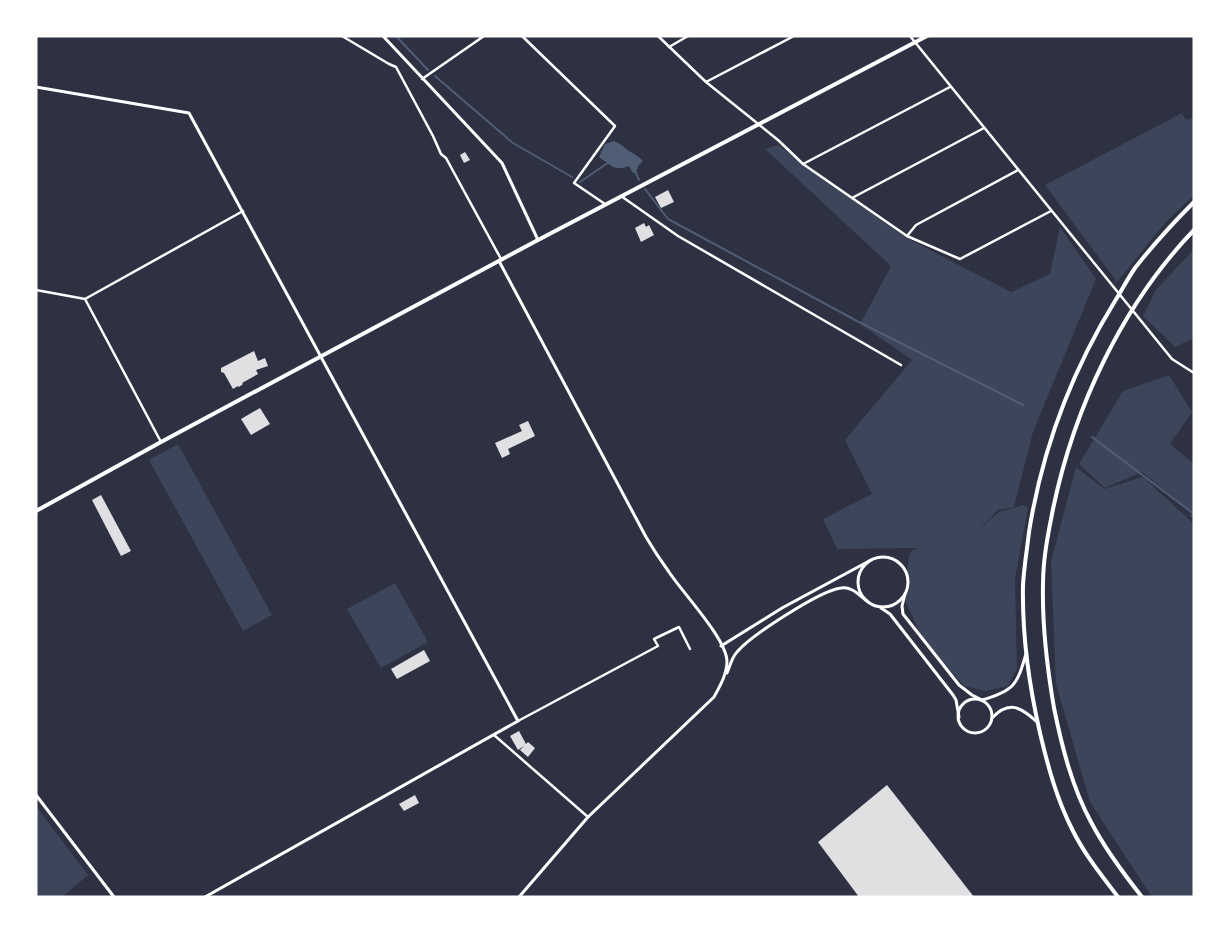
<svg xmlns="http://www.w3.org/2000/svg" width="1230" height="933" viewBox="0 0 1230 933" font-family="Arial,sans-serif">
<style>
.green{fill:#3c4559}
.water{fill:#4f5d75}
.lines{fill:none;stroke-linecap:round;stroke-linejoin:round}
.stream{stroke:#4f5d75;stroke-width:2}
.building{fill:#e0e0e3}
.minor{stroke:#fff;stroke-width:2.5}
.tertiary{stroke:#fff;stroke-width:3}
.secondary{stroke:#fff;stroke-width:4}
.primary{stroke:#fff;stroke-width:4}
</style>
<rect width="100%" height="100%" fill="#2d3142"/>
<g class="green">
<path d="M 1182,113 L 1186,120 L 1194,117 L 1194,195 L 1165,223 L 1117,282 L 1045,185 Z"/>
<path d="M 778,145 L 905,237 L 1011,292 L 1050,274 L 1060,227 L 1096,279 L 1033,432 L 1014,507 L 998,510 L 979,529 L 999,512 L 1023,505 L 1028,508 L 1015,579 L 1017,668 L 1008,686 L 985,691 L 964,686 L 922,638 L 906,602 L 908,560 L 912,550 L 919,548 L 837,549 L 823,519 L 872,494 L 845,440 L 912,360 L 860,324 L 891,266 L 765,149 Z"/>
<path d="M 1194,249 L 1194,338 L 1175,347 L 1143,316 L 1156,290 Z"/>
<path d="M 1169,375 L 1192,412 L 1170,444 L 1194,464 L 1194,520 L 1189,515 L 1193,513 L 1142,472 L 1105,488 L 1079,464 L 1123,391 Z"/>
<path d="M 178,444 L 272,615 L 243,631 L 149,460 Z"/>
<path d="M 1076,467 L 1104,489 L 1143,477 L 1194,524 L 1194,897 L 1152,897 L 1090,802 L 1056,684 L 1051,561 Z"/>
<path d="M 395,583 L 428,642 L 381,668 L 347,609 Z"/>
<path d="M 36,806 L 88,875 L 62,897 L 36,897 Z"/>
</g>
<path class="water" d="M 614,141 C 622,144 623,147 629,151 C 635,154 638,156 643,161 L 638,166 L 636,173 L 633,173 L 629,166 C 614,172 611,165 599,157 L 605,144 Z"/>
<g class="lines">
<g class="stream">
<path d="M 396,36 L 428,70"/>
<path d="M 435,76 L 513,143 L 572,177"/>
<path d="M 635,171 L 639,180"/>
<path d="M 580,182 L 609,162"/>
<path d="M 645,189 L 668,219 L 857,321 L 1023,405"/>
<path d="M 1092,437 L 1194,514"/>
</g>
</g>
<g class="building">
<path d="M 465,152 L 470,160 L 464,163 L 460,155 Z"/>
<path d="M 668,190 L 674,202 L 661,208 L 655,197 Z"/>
<path d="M 644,223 L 646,227 L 649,225 L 654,235 L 641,242 L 635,228 Z"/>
<path d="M 254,351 L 258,361 L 265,358 L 268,366 L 256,370 L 258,374 L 242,383 L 243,384 L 239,387 L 238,386 L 233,389 L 224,373 L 221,372 L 221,368 Z"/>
<path d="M 260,408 L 270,424 L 251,435 L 241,419 Z"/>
<path d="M 528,421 L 535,436 L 508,449 L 510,454 L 502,458 L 495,443 L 522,431 L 519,425 Z"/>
<path d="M 101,495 L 131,551 L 121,556 L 92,500 Z"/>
<path d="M 424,650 L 430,661 L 397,679 L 391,669 Z"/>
<path d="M 519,731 L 526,744 L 528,742 L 535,748 L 528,757 L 520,750 L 524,746 L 518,750 L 510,736 Z"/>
<path d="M 887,785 L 898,799 L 974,897 L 859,897 L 818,842 Z"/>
<path d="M 415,795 L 419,803 L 404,811 L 399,804 Z"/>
</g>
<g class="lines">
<g class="minor">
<path d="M 342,36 L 389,64 L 396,67 L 433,136 L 441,154 L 446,158 L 501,259"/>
<path d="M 522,36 L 615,126 L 574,183 L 605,204"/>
<path d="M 658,36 L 706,82 L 778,140 L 803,164 L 907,236 L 960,259 L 1051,211"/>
<path d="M 910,36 L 1172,359 L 1194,373"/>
<path d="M 669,47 L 688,36"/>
<path d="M 422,79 L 484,36"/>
<path d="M 706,82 L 794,36"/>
<path d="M 803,164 L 950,87"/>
<path d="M 621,196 L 678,236 L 901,365"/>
<path d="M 852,198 L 984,128"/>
<path d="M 907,236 L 916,225 L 1018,170"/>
<path d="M 36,290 L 85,299 L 161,442"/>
<path d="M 85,299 L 243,211"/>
<path d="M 518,721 L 658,646 L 654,639 L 679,627 L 690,649"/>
<path d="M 494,735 L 588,817"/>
</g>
<g class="tertiary">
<path d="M 383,36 L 502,163 L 538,240"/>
<path d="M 36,87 L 189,113 L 518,721 L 205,897"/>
<path d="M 499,261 L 646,537 C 653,549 661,561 669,572 C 682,592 726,638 727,661 C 727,674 720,686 714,697 L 588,817 L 519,897"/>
<circle cx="883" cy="582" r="25"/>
<path d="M 905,594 L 902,606 L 903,614 L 959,685 L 972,695 L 982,700 C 1014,691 1017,685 1026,654"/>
<path d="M 881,608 L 890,614 L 953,695 L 956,700 L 959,717"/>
<path d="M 721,646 L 782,608 L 871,560"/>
<path d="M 727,673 C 730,666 732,657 737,652 C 750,636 821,590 841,588 C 851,586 859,595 867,601"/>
<circle cx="975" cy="716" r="17"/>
<path d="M 992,718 C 1009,700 1021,707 1037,722"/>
<path d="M 36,795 L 114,897"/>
</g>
<path class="secondary" d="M 36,511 L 161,442 L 538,240 L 927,36"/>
<g class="primary">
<path d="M 1118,897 C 1102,876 1085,855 1073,831 C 1057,800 1048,767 1040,733 C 1029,685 1022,635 1023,585 C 1024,567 1027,550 1029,532 C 1042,450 1072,371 1115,301 C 1122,290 1128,278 1135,268 C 1153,245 1173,223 1194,202"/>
<path d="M 1142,897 C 1123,873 1105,849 1091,822 C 1072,787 1062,747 1054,708 C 1047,667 1042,625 1043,584 C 1043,559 1048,534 1053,509 C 1074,408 1122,305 1194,230"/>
</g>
</g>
<rect width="1230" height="933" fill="none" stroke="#ffffff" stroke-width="75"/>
</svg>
